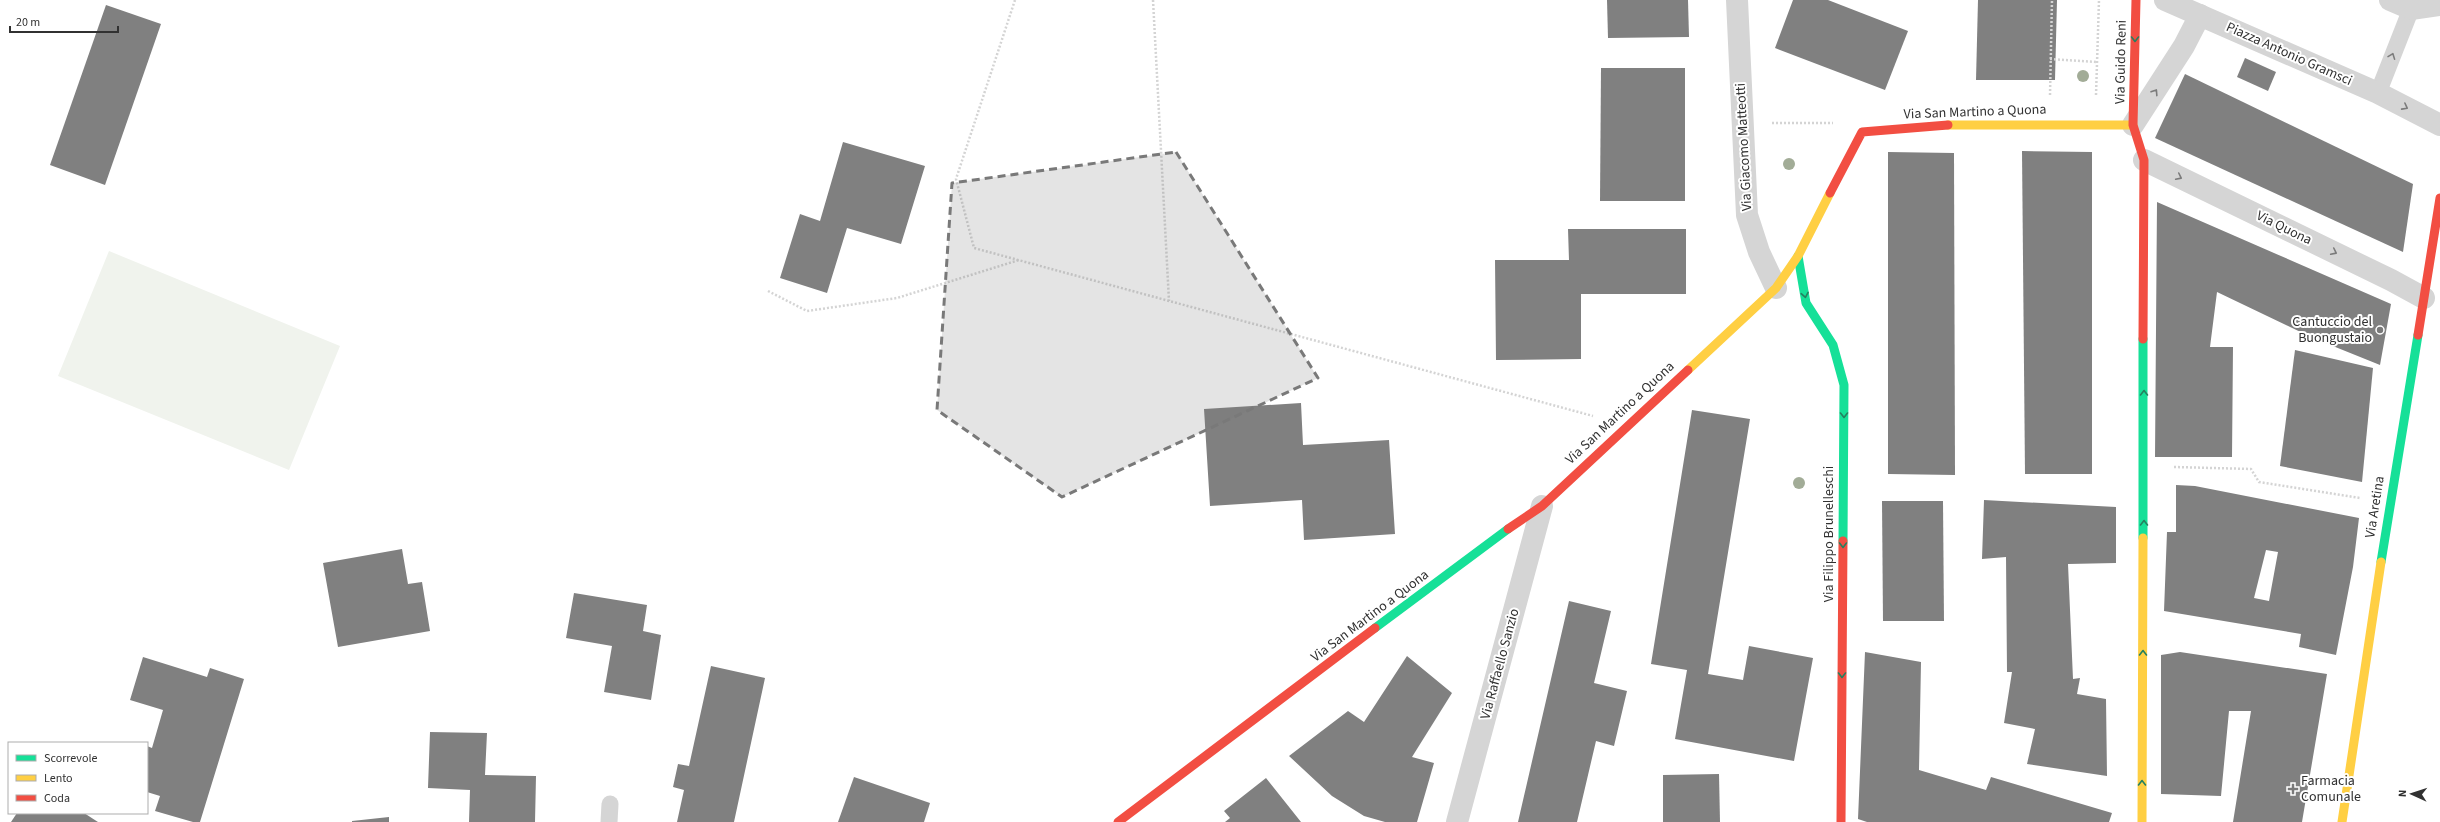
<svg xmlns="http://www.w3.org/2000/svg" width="2440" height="822" viewBox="0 0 2440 822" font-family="'Source Sans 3',sans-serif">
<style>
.green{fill:#f0f3ed}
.building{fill:#808080;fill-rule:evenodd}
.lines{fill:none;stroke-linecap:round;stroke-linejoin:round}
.path{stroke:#d4d4d4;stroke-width:2.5;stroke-dasharray:2 2;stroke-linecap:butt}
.lane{stroke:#d5d5d5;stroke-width:17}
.street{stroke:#d5d5d5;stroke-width:22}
.fast{stroke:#16e098;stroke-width:9}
.slow{stroke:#ffcf43;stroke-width:9}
.jam{stroke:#f24e42;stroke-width:9}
.tree{fill:#a2ac97}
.oneway{stroke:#25805f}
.oneway2{stroke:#7b7b7b}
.marked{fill:#797979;fill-opacity:0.2;stroke:#797979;stroke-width:3;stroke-dasharray:8 5;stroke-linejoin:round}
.poi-dot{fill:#797979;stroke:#fff;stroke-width:1.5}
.labels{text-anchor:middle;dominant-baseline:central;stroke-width:4;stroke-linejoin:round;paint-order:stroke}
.street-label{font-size:14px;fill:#313131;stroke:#fff}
.poi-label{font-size:14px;fill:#313131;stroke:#fff;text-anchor:end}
</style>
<rect width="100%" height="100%" fill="#fff"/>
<path class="green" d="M 109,251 L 340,346 L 289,470 L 58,376 Z"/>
<g class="building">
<path d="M 1607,0 L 1688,0 L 1689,37 L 1608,38 Z"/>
<path d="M 1793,0 L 1828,0 L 1908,31 L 1885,90 L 1775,48 Z"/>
<path d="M 1978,0 L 2057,0 L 2055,80 L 1976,80 Z"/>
<path d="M 106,5 L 161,24 L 105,185 L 50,165 Z"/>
<path d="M 2245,58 L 2276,72 L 2268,91 L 2237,77 Z"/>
<path d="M 1601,68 L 1685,68 L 1685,201 L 1600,201 Z"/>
<path d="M 2185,74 L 2413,184 L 2403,252 L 2155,138 Z"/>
<path d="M 843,142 L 925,166 L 901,244 L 847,228 L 827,293 L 780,278 L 800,214 L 820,221 Z"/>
<path d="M 2022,151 L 2092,152 L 2092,474 L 2025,474 Z"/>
<path d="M 1888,152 L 1954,153 L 1955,475 L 1888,474 Z"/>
<path d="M 2157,202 L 2391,304 L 2380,365 L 2313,338 L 2217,292 L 2210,347 L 2233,347 L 2232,457 L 2155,457 Z"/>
<path d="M 1568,229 L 1686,229 L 1686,294 L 1581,294 L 1581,359 L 1496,360 L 1495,260 L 1569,260 Z"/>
<path d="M 2295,350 L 2373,368 L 2362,482 L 2280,466 Z"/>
<path d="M 1301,403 L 1303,445 L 1389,440 L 1395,534 L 1304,540 L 1302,500 L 1210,506 L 1204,409 Z"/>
<path d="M 1692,410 L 1750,419 L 1708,674 L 1743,680 L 1749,646 L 1813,658 L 1794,761 L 1675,739 L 1687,670 L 1651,664 Z"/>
<path d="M 2176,485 L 2195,486 L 2359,518 L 2353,567 L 2336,655 L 2299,647 L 2301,634 L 2164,611 L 2167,532 L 2176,532 ZM 2266,550 L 2278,552 L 2269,601 L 2254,598 Z"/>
<path d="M 1984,500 L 2116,507 L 2116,563 L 2068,564 L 2073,679 L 2080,678 L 2077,694 L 2106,699 L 2107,776 L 2027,764 L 2035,729 L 2004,723 L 2012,672 L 2007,672 L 2006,557 L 1982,559 Z"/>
<path d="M 1882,501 L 1943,501 L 1944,621 L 1883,621 Z"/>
<path d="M 402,549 L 408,584 L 422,582 L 430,631 L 338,647 L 323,563 Z"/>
<path d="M 574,593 L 647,605 L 643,631 L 661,635 L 651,700 L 604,692 L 612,646 L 566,638 Z"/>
<path d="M 1569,601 L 1611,611 L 1594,683 L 1627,691 L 1614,746 L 1596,741 L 1577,822 L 1518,822 Z"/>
<path d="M 1865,652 L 1921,662 L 1919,770 L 1986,790 L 1991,777 L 2112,813 L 2109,822 L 1867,822 L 1858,819 Z"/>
<path d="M 2180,652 L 2327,674 L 2302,822 L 2233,822 L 2251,711 L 2229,711 L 2221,796 L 2161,794 L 2161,655 Z"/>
<path d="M 1407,656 L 1452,693 L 1412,757 L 1434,763 L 1417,822 L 1385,822 L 1364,816 L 1332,796 L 1289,756 L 1348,711 L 1364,722 Z"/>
<path d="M 143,657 L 207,677 L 210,668 L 244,679 L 200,822 L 193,822 L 155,811 L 160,796 L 147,792 L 147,746 L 152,748 L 163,710 L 130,700 Z"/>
<path d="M 711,666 L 765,678 L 734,822 L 677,822 L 684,790 L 673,787 L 678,764 L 689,766 Z"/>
<path d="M 430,732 L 487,733 L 485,775 L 536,776 L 535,822 L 469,822 L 470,790 L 428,788 Z"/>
<path d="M 1719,774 L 1720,822 L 1663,822 L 1663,775 Z"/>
<path d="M 854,777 L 930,803 L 924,822 L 838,822 Z"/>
<path d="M 1266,778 L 1301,822 L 1225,822 L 1230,818 L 1224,811 Z"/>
<path d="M 17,813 L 84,813 L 98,822 L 11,822 Z"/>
<path d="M 389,817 L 389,822 L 352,822 L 352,821 Z"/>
</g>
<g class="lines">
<g class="path">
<path d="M 1015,0 L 956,179 L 974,248 L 1593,416"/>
<path d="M 1153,0 L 1169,301"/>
<path d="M 2050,59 L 2097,62"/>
<path d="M 2050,95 L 2052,0"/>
<path d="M 2096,95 L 2099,0"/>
<path d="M 1772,123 L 1833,123"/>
<path d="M 768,291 L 807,311 L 897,298 L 1019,260"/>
<path d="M 2174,467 L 2251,469 L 2259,482 L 2360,498"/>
</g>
<g class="lane">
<path d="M 2378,93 L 2411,9"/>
<path d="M 609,822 L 610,804"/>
</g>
<g class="street">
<path d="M 1737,0 L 1747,215 L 1759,252 L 1776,288"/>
<path d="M 2165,0 L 2378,93 L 2440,125"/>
<path d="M 2390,0 L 2411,9 L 2440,5"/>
<path d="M 2133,125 L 2184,46 L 2200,15"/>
<path d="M 2144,160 L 2391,280 L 2424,298"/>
<path d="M 1457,822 L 1542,506"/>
</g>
<g class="fast">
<path d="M 1798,256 L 1806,303 L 1833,345 L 1844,385 L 1843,541"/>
<path d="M 2143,538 L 2143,339"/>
<path d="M 2381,562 L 2418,335"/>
<path d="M 1375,628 L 1508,529"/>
</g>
<g class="slow">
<path d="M 1948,125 L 2133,125"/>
<path d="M 1688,370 L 1776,288 L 1798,256 L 1830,193"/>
<path d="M 2142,822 L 2143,538"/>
<path d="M 2342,822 L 2381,562"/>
</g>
<g class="jam">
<path d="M 2136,0 L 2133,125 L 2144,160 L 2143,339"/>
<path d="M 1830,193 L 1862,132 L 1948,125"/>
<path d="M 2418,335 L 2440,198"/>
<path d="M 1508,529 L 1542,506 L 1688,370"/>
<path d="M 1118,822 L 1375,628"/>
<path d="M 1841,822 L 1843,541"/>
</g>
</g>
<g class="tree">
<circle cx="2083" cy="76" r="6"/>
<circle cx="1789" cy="164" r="6"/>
<circle cx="1799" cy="483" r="6"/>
</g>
<defs><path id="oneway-chevron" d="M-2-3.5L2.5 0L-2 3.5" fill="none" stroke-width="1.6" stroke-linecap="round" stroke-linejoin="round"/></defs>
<g class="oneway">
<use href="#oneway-chevron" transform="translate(2135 39) rotate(90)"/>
<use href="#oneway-chevron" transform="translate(1805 295) rotate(80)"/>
<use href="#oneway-chevron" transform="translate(2144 393) rotate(-90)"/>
<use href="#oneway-chevron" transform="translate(1844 415) rotate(90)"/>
<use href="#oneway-chevron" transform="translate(2144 523) rotate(-90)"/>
<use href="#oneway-chevron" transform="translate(1843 545) rotate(90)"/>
<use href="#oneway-chevron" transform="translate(2143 653) rotate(-90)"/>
<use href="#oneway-chevron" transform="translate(1842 675) rotate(90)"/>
<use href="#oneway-chevron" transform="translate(2142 783) rotate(-90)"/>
</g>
<g class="oneway2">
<use href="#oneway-chevron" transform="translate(2392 56) rotate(-69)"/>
<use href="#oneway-chevron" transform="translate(2155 92) rotate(-57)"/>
<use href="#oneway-chevron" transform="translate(2405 107) rotate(28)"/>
<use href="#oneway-chevron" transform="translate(2179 177) rotate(26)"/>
<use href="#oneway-chevron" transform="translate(2334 252) rotate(26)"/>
</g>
<path class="marked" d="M 1176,152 L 1318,378 L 1062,497 L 937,410 L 952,183 Z"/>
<g class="poi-dot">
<circle cx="2380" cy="330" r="4"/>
<path d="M2291 783h4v4h4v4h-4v4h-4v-4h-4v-4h4z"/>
</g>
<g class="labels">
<g class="street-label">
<text transform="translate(2289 54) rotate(24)">Piazza Antonio Gramsci</text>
<text transform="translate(2121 62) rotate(-89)">Via Guido Reni</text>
<text transform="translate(1975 112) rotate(-2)">Via San Martino a Quona</text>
<text transform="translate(1744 147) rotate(-93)">Via Giacomo Matteotti</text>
<text transform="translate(2284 228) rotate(26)">Via Quona</text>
<text transform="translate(1620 413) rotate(-43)">Via San Martino a Quona</text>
<text transform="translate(2375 507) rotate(-81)">Via Aretina</text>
<text transform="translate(1829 534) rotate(-90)">Via Filippo Brunelleschi</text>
<text transform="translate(1370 616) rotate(-37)">Via San Martino a Quona</text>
<text transform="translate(1500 664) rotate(-75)">Via Raffaello Sanzio</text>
</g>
<g class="poi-label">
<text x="2372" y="322">Cantuccio del<tspan x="2372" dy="16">Buongustaio</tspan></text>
<text x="2301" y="781" text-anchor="start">Farmacia<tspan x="2301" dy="16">Comunale</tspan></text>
</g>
</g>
<rect x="8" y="742" width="140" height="72" fill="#ffffff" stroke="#adadad"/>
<rect x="16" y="755" width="20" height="6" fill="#16e098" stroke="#adadad"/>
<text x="44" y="762" font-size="12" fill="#313131">Scorrevole</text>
<rect x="16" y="775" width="20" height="6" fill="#ffcf43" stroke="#adadad"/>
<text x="44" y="782" font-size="12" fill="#313131">Lento</text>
<rect x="16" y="795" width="20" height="6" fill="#f24e42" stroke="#adadad"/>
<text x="44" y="802" font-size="12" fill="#313131">Coda</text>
<g transform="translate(2412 794) rotate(273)" stroke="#ffffff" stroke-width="3" paint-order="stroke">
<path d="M0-3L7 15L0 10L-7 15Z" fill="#313131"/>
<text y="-6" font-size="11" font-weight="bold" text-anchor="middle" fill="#313131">N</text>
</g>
<path d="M10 26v6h108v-6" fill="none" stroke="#313131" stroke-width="2"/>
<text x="16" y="26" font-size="12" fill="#313131" stroke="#ffffff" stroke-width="3" paint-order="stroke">20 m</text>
</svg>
